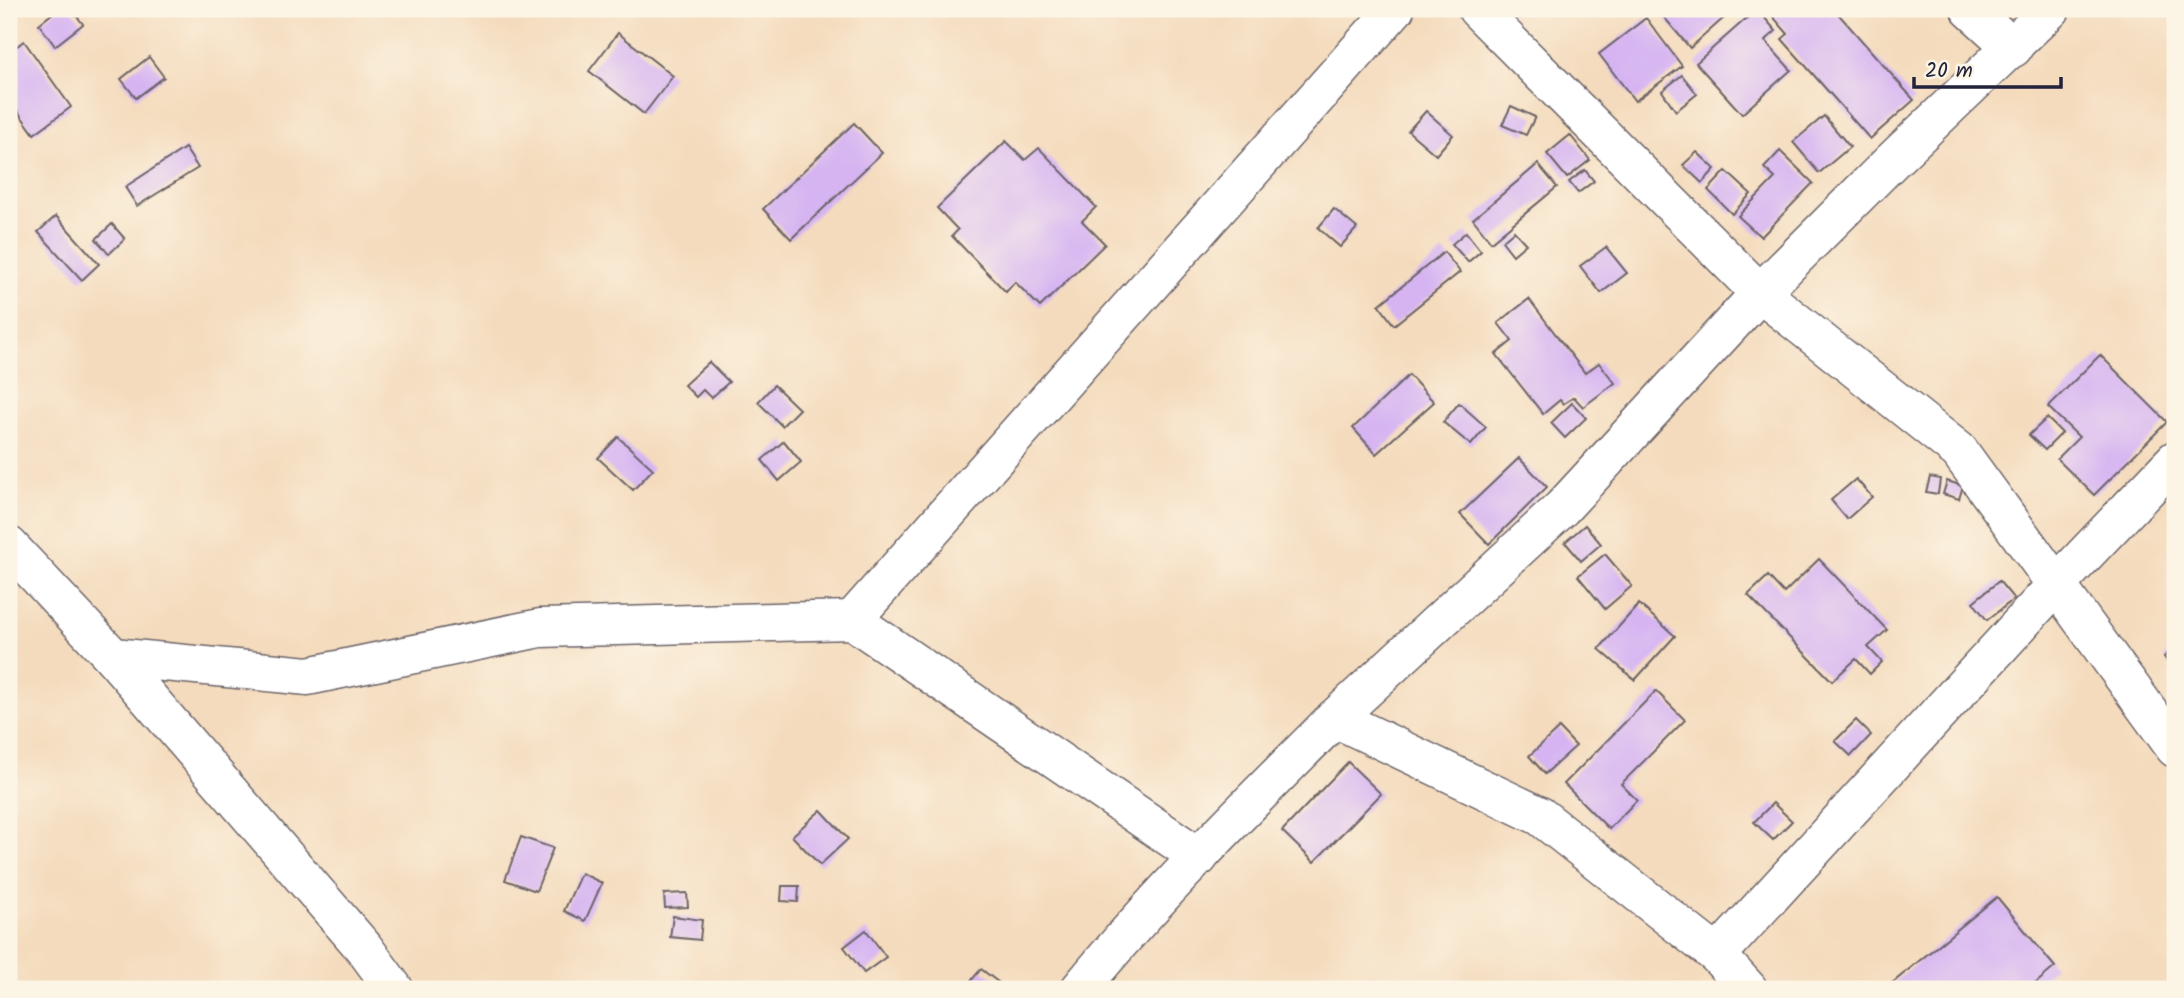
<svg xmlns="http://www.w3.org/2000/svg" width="2184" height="998" viewBox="0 0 2184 998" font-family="Kalam,sans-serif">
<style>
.building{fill:#d6b4f2}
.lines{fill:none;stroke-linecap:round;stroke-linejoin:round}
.minor-casing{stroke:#6c6368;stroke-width:41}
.minor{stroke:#fff;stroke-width:38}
</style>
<rect width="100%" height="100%" fill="#fcf5e5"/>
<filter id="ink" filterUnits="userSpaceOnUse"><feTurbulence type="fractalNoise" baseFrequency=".0143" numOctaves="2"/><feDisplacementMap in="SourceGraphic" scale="14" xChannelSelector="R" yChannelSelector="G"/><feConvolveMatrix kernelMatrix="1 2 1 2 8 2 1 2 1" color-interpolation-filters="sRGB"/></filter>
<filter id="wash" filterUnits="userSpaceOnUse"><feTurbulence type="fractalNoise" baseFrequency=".00686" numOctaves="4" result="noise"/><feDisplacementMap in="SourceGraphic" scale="28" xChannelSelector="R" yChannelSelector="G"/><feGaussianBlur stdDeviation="1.57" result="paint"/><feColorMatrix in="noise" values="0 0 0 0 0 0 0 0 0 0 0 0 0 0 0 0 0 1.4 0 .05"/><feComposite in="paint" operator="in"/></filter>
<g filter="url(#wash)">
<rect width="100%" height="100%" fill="#f4dbbd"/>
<g id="blocks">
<g class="building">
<path d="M 58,9 L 71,9 L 83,24 L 55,46 L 39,24 Z"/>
<path d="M 1671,9 L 1734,9 L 1690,48 L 1663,16 Z"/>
<path d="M 1757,9 L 1776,31 L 1765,41 L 1791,70 L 1742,114 L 1696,63 Z"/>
<path d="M 1773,9 L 1834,9 L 1914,100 L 1870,139 L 1782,39 L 1788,34 L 1769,12 Z"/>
<path d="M 1646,18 L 1682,66 L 1635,101 L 1599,54 Z"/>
<path d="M 618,33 L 673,76 L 644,114 L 589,71 Z"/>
<path d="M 24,41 L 71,107 L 34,134 L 9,99 L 9,52 Z"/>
<path d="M 149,57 L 164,77 L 136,98 L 121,79 Z"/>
<path d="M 1682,75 L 1697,94 L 1676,111 L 1662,91 Z"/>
<path d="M 1511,106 L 1535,117 L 1526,135 L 1502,125 Z"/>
<path d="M 1426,111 L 1453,135 L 1436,155 L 1408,131 Z"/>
<path d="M 1824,116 L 1850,147 L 1819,173 L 1793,142 Z"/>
<path d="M 854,123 L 882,153 L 791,239 L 763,209 Z"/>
<path d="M 1570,135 L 1590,160 L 1567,178 L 1547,154 Z"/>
<path d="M 1006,141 L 1025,160 L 1039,148 L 1096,207 L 1082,221 L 1105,244 L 1040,307 L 1015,282 L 1006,292 L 952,236 L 958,230 L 937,208 Z"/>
<path d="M 185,148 L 198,168 L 137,206 L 125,187 Z"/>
<path d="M 1780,151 L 1813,183 L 1761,237 L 1738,216 L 1775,178 L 1764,168 Z"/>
<path d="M 1697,152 L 1715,169 L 1702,183 L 1683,165 Z"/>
<path d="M 1538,164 L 1557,187 L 1491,242 L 1473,219 Z"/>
<path d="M 1585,170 L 1594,181 L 1578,193 L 1569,182 Z"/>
<path d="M 1726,171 L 1751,194 L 1732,214 L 1708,190 Z"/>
<path d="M 1334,209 L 1357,228 L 1340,247 L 1318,228 Z"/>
<path d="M 56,216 L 99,264 L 82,280 L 38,232 Z"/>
<path d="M 112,224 L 125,239 L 109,254 L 96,239 Z"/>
<path d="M 1514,231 L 1526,244 L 1513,255 L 1502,241 Z"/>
<path d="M 1466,232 L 1481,251 L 1468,262 L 1452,244 Z"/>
<path d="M 1606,247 L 1627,273 L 1601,293 L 1580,266 Z"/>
<path d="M 1444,252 L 1460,272 L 1394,325 L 1379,305 Z"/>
<path d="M 1529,299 L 1585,373 L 1599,363 L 1615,383 L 1583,407 L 1574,397 L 1563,404 L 1560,400 L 1543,414 L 1496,354 L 1512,341 L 1498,323 Z"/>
<path d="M 2100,355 L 2167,422 L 2094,495 L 2057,459 L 2079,437 L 2048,407 Z"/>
<path d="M 709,362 L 729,382 L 711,398 L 703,390 L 696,397 L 684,385 Z"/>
<path d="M 1409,375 L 1434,402 L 1376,454 L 1353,428 Z"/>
<path d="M 774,385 L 799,409 L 782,426 L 758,402 Z"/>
<path d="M 1459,403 L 1486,427 L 1471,445 L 1443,422 Z"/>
<path d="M 1572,403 L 1586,418 L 1565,438 L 1551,423 Z"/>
<path d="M 2047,418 L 2062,433 L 2045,450 L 2029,435 Z"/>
<path d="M 618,437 L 653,469 L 633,490 L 598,458 Z"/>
<path d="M 784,441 L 801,462 L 779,481 L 762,460 Z"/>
<path d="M 1519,458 L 1547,487 L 1489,544 L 1460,514 Z"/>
<path d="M 1930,477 L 1940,479 L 1938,494 L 1926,492 Z"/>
<path d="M 1856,479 L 1872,497 L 1847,519 L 1831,500 Z"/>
<path d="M 1947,481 L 1963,486 L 1959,499 L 1943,494 Z"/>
<path d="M 1585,525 L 1601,544 L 1581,561 L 1565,542 Z"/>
<path d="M 1605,554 L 1632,586 L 1605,609 L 1578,576 Z"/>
<path d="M 1819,559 L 1887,630 L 1868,647 L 1882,662 L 1870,674 L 1856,659 L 1832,681 L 1748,595 L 1768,576 L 1784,593 Z"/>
<path d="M 1999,581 L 2014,599 L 1987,620 L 1973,602 Z"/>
<path d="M 1639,604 L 1675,636 L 1635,680 L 1599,649 Z"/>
<path d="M 2175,648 L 2175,672 L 2164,657 Z"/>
<path d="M 1656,691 L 1685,720 L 1621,784 L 1637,800 L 1609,829 L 1564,784 Z"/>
<path d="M 1856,720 L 1871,735 L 1851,756 L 1835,741 Z"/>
<path d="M 1559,728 L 1576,746 L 1545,774 L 1529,756 Z"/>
<path d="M 1348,762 L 1381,794 L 1314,862 L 1282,831 Z"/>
<path d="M 1773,803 L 1792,821 L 1773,840 L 1754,822 Z"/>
<path d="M 821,810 L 848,839 L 820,865 L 792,836 Z"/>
<path d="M 521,837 L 553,848 L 536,891 L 505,880 Z"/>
<path d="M 581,873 L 602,883 L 585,921 L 564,911 Z"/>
<path d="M 782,886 L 799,886 L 798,902 L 781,901 Z"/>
<path d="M 687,893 L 688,907 L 665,908 L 664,894 Z"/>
<path d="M 1997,897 L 2055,967 L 2029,989 L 1893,989 L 1890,985 Z"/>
<path d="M 673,916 L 702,920 L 700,940 L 670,937 Z"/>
<path d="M 866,930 L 886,957 L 864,973 L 844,947 Z"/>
<path d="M 981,969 L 1007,989 L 964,989 Z"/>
</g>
</g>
</g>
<g filter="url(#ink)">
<use href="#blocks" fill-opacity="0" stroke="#6c6368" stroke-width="2"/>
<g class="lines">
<g class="minor-casing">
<g id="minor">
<path d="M 1477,9 L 1760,293 L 1959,451 L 2175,748"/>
<path d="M 1970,9 L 2013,48"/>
<path d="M 9,546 L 113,657 L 308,676 L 540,628 L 852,620 L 1199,857"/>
<path d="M 852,620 L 1395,9"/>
<path d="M 113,657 L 364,948 L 394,989"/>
<path d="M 1335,718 L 1540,816 L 1717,955 L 1748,989"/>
<path d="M 1717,955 L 2056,585 L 2175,460"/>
<path d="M 1080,989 C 1158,894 1247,806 1335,718 L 1562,508 L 1760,293 L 1892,161 L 2051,9"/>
</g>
</g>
<use href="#minor" class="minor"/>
</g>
</g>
<rect width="2184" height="998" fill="none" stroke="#fcf5e5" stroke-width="35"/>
<path d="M1914 77v10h147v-10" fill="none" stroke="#22223b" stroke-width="3.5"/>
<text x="1925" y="77" font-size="21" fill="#22223b" stroke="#fcf5e5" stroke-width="5" paint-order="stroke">20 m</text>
</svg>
